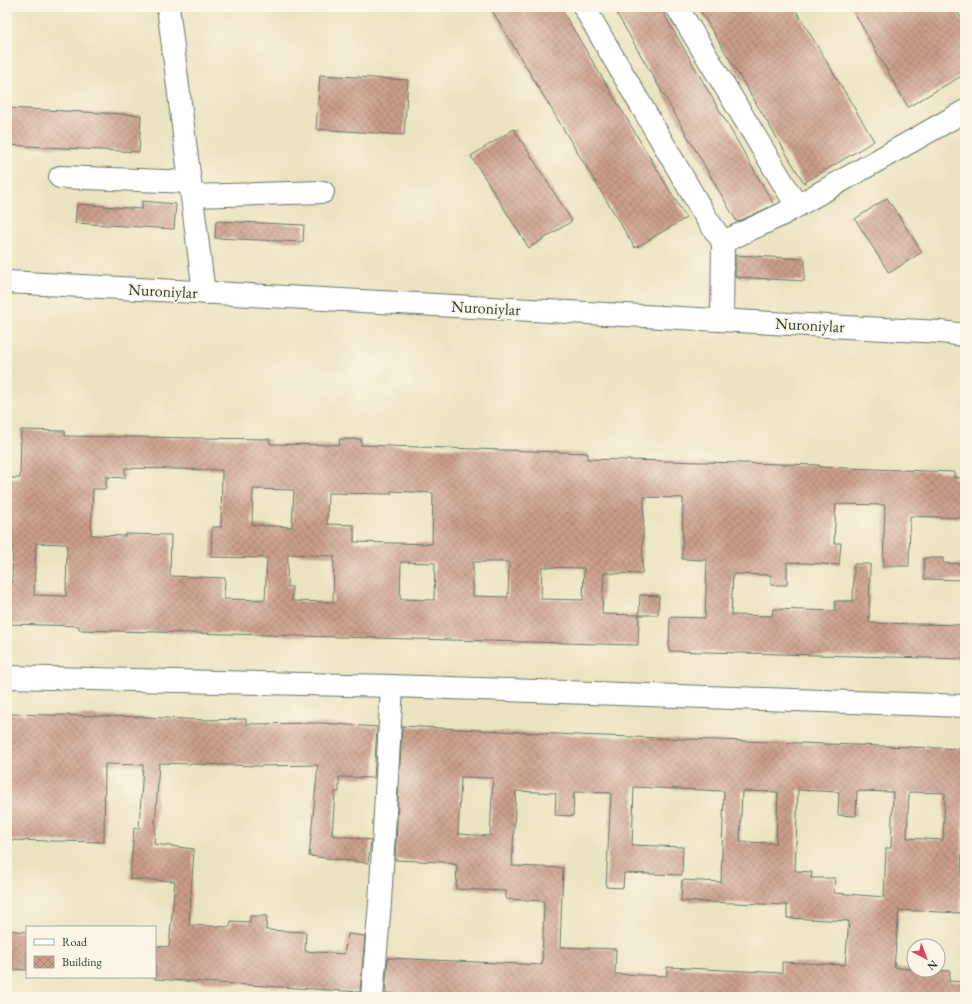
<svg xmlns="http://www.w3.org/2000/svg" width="972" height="1004" viewBox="0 0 972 1004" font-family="'EB Garamond',serif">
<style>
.building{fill:url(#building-cross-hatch);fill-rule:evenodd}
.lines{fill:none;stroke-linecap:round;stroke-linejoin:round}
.minor-casing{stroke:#667765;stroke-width:24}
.major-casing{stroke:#667765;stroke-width:24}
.minor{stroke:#fff;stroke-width:22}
.major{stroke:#fff;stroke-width:22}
.labels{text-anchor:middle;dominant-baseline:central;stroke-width:3.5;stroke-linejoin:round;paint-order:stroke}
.street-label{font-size:16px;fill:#1f3d34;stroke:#fcf5e5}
</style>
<defs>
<pattern id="building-cross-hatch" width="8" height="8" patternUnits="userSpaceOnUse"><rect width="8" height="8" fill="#cb9d8b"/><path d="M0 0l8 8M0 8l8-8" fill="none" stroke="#a48172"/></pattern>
</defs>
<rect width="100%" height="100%" fill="#fcf5e5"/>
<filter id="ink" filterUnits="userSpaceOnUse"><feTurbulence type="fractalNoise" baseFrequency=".025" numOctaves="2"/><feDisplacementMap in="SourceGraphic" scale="8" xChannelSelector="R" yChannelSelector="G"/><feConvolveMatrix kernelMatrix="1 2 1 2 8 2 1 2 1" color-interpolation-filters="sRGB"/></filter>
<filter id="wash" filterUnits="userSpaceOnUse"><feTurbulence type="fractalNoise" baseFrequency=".012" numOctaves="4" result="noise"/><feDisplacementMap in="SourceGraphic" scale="16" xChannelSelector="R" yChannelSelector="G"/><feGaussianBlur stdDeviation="0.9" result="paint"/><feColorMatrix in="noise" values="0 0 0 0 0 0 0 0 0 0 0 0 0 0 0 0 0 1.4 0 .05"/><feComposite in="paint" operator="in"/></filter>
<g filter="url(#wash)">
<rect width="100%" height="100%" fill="#eae3c1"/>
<g id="blocks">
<g class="building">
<path d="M 490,7 L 560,7 L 686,218 L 635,248 Z"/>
<path d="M 613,7 L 660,7 L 774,205 L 737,222 Z"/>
<path d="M 698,7 L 794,7 L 874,141 L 804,183 Z"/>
<path d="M 851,7 L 955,7 L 965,25 L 965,74 L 908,107 Z"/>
<path d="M 320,75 L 408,80 L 404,135 L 316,129 Z"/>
<path d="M 7,108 L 141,115 L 139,152 L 7,145 Z"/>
<path d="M 514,129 L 572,221 L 529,248 L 471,156 Z"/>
<path d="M 887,198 L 922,252 L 889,273 L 855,219 Z"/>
<path d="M 142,201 L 176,204 L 174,229 L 75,223 L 77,204 L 142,209 Z"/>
<path d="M 216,221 L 304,225 L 303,242 L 215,238 Z"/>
<path d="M 735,255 L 805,259 L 804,281 L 735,277 Z"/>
<path d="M 21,430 L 65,431 L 65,436 L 270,439 L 270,444 L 340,445 L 339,439 L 361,439 L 361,445 L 588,453 L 587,459 L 819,465 L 819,467 L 954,472 L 954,478 L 965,478 L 965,518 L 910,516 L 909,566 L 883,566 L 885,505 L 836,504 L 834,543 L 841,543 L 839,565 L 787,562 L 787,585 L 771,585 L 771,575 L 733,574 L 731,615 L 772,616 L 773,609 L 835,611 L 835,601 L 853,601 L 854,564 L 870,564 L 869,623 L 965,625 L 965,659 L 669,651 L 670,617 L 705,618 L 707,560 L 682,559 L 683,498 L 644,497 L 642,574 L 604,573 L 602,614 L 639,615 L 638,645 L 79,630 L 79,626 L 7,624 L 7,582 L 12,583 L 13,546 L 7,545 L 7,478 L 20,478 ZM 125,468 L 222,470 L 221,527 L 212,527 L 211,557 L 267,558 L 265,600 L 224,599 L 225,578 L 170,576 L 171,535 L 125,534 L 125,536 L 91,535 L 93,489 L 106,489 L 106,477 L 125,478 ZM 253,489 L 294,490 L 292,527 L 252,525 ZM 391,491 L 433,493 L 432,544 L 354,542 L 354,525 L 327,524 L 328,493 L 391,494 ZM 36,543 L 67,544 L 66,596 L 34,595 ZM 288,554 L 334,556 L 333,602 L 292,601 L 292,587 L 287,587 ZM 401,562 L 435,563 L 434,600 L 400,599 ZM 473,562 L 509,562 L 508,597 L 473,596 ZM 542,567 L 584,568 L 583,600 L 541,599 Z"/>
<path d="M 924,558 L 943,558 L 943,563 L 965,564 L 965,580 L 924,579 Z"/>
<path d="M 640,595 L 659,596 L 658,615 L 639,615 Z"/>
<path d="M 7,714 L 145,717 L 203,720 L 246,719 L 246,724 L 321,723 L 377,727 L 374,778 L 339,777 L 339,792 L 335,792 L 332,835 L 371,840 L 368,863 L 309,856 L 318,765 L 259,766 L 159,763 L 154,844 L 194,849 L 189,925 L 230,927 L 231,921 L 250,922 L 250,916 L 267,916 L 266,930 L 306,932 L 305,951 L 344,954 L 348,934 L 365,936 L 360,992 L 155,979 L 155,946 L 169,947 L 175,881 L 130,879 L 134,828 L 139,829 L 143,765 L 105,764 L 104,842 L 7,840 Z"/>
<path d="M 402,726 L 577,735 L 965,749 L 960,913 L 899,910 L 894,967 L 914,970 L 950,971 L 949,981 L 965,982 L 965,997 L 444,997 L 385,993 L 388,958 L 542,965 L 544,901 L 506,899 L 506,891 L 456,889 L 457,865 L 442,862 L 395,860 ZM 461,777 L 493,778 L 490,836 L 458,834 ZM 634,787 L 724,791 L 721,882 L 682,880 L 681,901 L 787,905 L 787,918 L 849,921 L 845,965 L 782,962 L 782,973 L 667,967 L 667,976 L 615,974 L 616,949 L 560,947 L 563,868 L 512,866 L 516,791 L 556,793 L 555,815 L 573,816 L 574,792 L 611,793 L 606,887 L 623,888 L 624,873 L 682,875 L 683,847 L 632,845 ZM 798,790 L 839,792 L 838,815 L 856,816 L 857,791 L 893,792 L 891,848 L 886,848 L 884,897 L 834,893 L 835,878 L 811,878 L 812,872 L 795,871 ZM 742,791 L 778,792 L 776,843 L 740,842 ZM 909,792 L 945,793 L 943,840 L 907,838 Z"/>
<path d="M 7,930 L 27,932 L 27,970 L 7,969 Z"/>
</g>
</g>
</g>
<g filter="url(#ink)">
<use href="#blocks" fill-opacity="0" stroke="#667765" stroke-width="1"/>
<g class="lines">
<g class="minor-casing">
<g id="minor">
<path d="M 168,7 L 204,293"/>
<path d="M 584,7 L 707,219 L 723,242 L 722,320"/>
<path d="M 677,7 L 797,206"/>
<path d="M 60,177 L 190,182"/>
<path d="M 192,196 L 323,192"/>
<path d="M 723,242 L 781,215 L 965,111"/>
<path d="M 7,677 L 392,686 L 965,706"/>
<path d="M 372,997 L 380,903 L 392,686"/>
</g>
</g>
<g class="major-casing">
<path id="major" d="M 7,282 L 941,332 L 965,335"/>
</g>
<use href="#minor" class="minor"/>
<use href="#major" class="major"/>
</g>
</g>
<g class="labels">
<g class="street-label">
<text transform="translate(163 291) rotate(3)">Nuroniylar</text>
<text transform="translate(486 308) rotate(3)">Nuroniylar</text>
<text transform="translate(810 325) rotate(3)">Nuroniylar</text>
</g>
</g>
<rect width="972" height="1004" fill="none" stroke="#fcf5e5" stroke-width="24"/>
<rect x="26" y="926" width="130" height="52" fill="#fcf5e5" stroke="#a4ab9e"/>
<rect x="34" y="939" width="20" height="6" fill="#ffffff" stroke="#a4ab9e"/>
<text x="62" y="946" font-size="12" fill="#1f3d34">Road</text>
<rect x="34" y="956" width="20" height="12" fill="url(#building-cross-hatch)" stroke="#a4ab9e"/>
<text x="62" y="966" font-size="12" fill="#1f3d34">Building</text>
<g transform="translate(926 958) rotate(138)"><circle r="19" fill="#fcf5e5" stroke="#a4ab9e"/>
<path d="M0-3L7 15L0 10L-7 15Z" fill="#d1495b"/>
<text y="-6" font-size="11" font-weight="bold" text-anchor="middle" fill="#1f3d34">N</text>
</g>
</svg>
